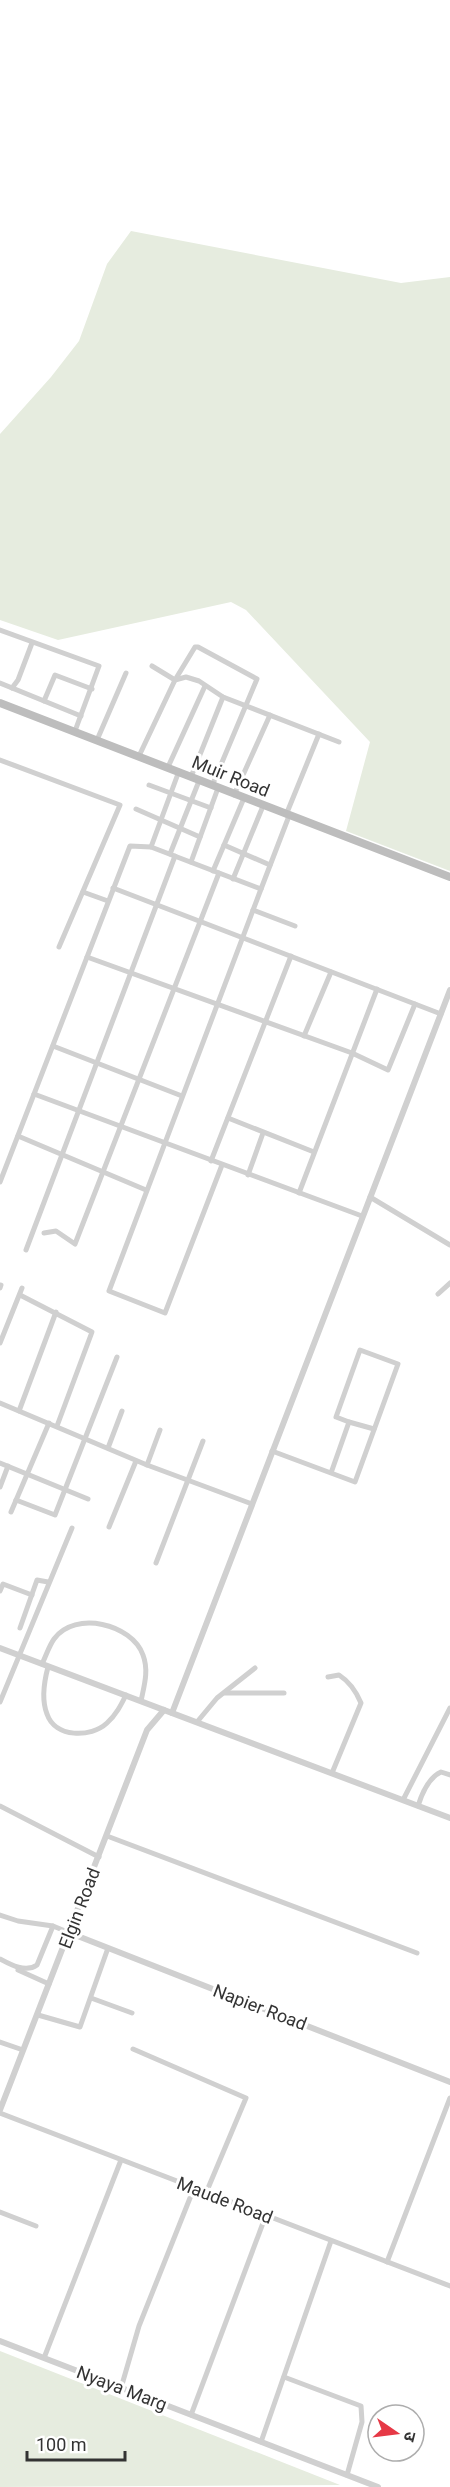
<svg xmlns="http://www.w3.org/2000/svg" width="450" height="2487" viewBox="0 0 450 2487" font-family="Roboto,'Noto Sans Devanagari',sans-serif">
<style>
.green{fill:#e6ecdf}
.lines{fill:none;stroke-linecap:round;stroke-linejoin:round}
.minor{stroke:#d0d0d0;stroke-width:5}
.tertiary{stroke:#d0d0d0;stroke-width:6}
.secondary{stroke:#bdbdbd;stroke-width:8}
.labels{text-anchor:middle;dominant-baseline:central;stroke-width:6;stroke-linejoin:round;paint-order:stroke}
.street-label{font-size:18px;fill:#333;stroke:#fff}
</style>
<rect width="100%" height="100%" fill="#fff"/>
<g class="green">
<path d="M 131,231 L 401,283 L 450,277 L 450,871 L 346,831 L 370,742 L 246,610 L 231,602 L 58,640 L 0,620 L 0,434 L 51,377 L 79,341 L 107,264 Z"/>
<path d="M 0,2351 L 340,2485 L 0,2487 Z"/>
</g>
<g class="lines">
<g class="minor">
<path d="M 0,630 L 99,666 L 75,731"/>
<path d="M 152,666 L 175,680 L 195,647 L 198,647 L 257,679 L 212,786"/>
<path d="M 0,683 L 81,716"/>
<path d="M 12,688 L 18,680 L 32,643"/>
<path d="M 44,701 L 55,675 L 92,689"/>
<path d="M 97,740 L 126,673"/>
<path d="M 139,756 L 175,680 L 186,677 L 199,681 L 223,697 L 339,742"/>
<path d="M 0,760 L 120,805 L 59,947"/>
<path d="M 168,767 L 205,686"/>
<path d="M 179,771 L 151,847 L 261,889 L 289,816"/>
<path d="M 191,777 L 223,697"/>
<path d="M 149,785 L 211,808"/>
<path d="M 234,795 L 270,715"/>
<path d="M 136,809 L 200,837"/>
<path d="M 286,815 L 319,734"/>
<path d="M 224,845 L 270,865"/>
<path d="M 170,854 L 199,781"/>
<path d="M 191,862 L 218,788"/>
<path d="M 213,871 L 244,798"/>
<path d="M 233,879 L 263,806"/>
<path d="M 113,888 L 441,1014"/>
<path d="M 83,892 L 108,901"/>
<path d="M 253,910 L 295,926"/>
<path d="M 87,957 L 352,1053 L 388,1070 L 415,1004"/>
<path d="M 304,1036 L 331,972"/>
<path d="M 53,1046 L 182,1096"/>
<path d="M 34,1094 L 362,1216"/>
<path d="M 228,1118 L 314,1152"/>
<path d="M 18,1136 L 146,1190"/>
<path d="M 211,1161 L 291,956"/>
<path d="M 222,1165 L 165,1313 L 109,1291 L 261,889"/>
<path d="M 248,1175 L 263,1133"/>
<path d="M 0,1182 L 130,846 L 151,847"/>
<path d="M 299,1193 L 377,989"/>
<path d="M 370,1197 L 450,1245"/>
<path d="M 44,1233 L 56,1231 L 75,1244 L 219,873"/>
<path d="M 26,1250 L 175,856"/>
<path d="M 0,1288 L 1,1285"/>
<path d="M 438,1294 L 450,1283"/>
<path d="M 20,1295 L 92,1332 L 57,1426"/>
<path d="M 0,1343 L 22,1288"/>
<path d="M 0,1403 L 147,1465 L 252,1504"/>
<path d="M 19,1411 L 56,1312"/>
<path d="M 349,1422 L 374,1429"/>
<path d="M 108,1448 L 122,1411"/>
<path d="M 272,1451 L 355,1482 L 398,1364 L 360,1350 L 336,1417 L 349,1422 L 331,1473"/>
<path d="M 0,1463 L 88,1499"/>
<path d="M 147,1465 L 160,1430"/>
<path d="M 0,1487 L 8,1466"/>
<path d="M 16,1500 L 55,1515 L 117,1357"/>
<path d="M 11,1512 L 49,1423"/>
<path d="M 109,1527 L 136,1461"/>
<path d="M 156,1563 L 203,1441"/>
<path d="M 0,1591 L 3,1584 L 32,1595"/>
<path d="M 20,1628 L 37,1580 L 48,1582"/>
<path d="M 42,1664 C 46,1656 49,1646 54,1639 C 75,1610 132,1624 143,1655 C 149,1671 144,1686 141,1701"/>
<path d="M 48,1667 C 44,1682 41,1699 47,1714 C 55,1738 91,1738 107,1723 C 116,1715 121,1705 126,1695"/>
<path d="M 328,1677 L 339,1675 C 350,1682 356,1691 361,1703 L 332,1773"/>
<path d="M 225,1693 L 284,1693"/>
<path d="M 0,1702 L 72,1528"/>
<path d="M 197,1722 L 217,1698 L 255,1668"/>
<path d="M 403,1800 L 450,1708"/>
<path d="M 0,1806 L 99,1857"/>
<path d="M 418,1806 C 422,1793 428,1778 441,1772 L 450,1775"/>
<path d="M 107,1836 L 417,1953"/>
<path d="M 0,1915 L 18,1921 L 53,1926"/>
<path d="M 0,1959 C 11,1965 26,1973 37,1965 L 53,1926 L 70,1933"/>
<path d="M 18,1970 L 49,1984"/>
<path d="M 91,1998 L 132,2013"/>
<path d="M 38,2015 L 80,2027 L 108,1948"/>
<path d="M 0,2042 L 23,2050"/>
<path d="M 133,2049 L 246,2098 L 206,2193"/>
<path d="M 0,2113 L 450,2286"/>
<path d="M 0,2212 L 36,2226"/>
<path d="M 387,2262 L 450,2098"/>
<path d="M 44,2358 L 121,2160"/>
<path d="M 284,2377 L 361,2406 L 362,2422 L 347,2475"/>
<path d="M 121,2388 L 139,2326 L 194,2188"/>
<path d="M 191,2415 L 266,2215"/>
<path d="M 261,2442 L 331,2241"/>
</g>
<g class="tertiary">
<path d="M 0,1648 L 450,1818"/>
<path d="M 172,1713 L 450,990"/>
<path d="M 70,1933 L 450,2082"/>
<path d="M 0,2110 L 147,1730 L 164,1710"/>
<path d="M 0,2341 L 378,2487"/>
</g>
<path class="secondary" d="M 0,703 L 450,877"/>
</g>
<g class="labels">
<g class="street-label">
<text transform="translate(231 776) rotate(22)">Muir Road</text>
<text transform="translate(79 1908) rotate(-69)">Elgin Road</text>
<text transform="translate(260 2007) rotate(21)">Napier Road</text>
<text transform="translate(225 2200) rotate(21)">Maude Road</text>
<text transform="translate(122 2388) rotate(21)">Nyaya Marg</text>
</g>
</g>
<g transform="translate(396 2433) rotate(104)"><circle r="28" fill="#ffffff" stroke="#adadad" stroke-width="1.5"/>
<path d="M0-4.5L10 22L0 15L-10 22Z" fill="#e63946"/>
<text y="-9" font-size="16" font-weight="bold" text-anchor="middle" fill="#333333">उ</text>
</g>
<path d="M27 2451v9h98v-9" fill="none" stroke="#333333" stroke-width="3"/>
<text x="36" y="2451" font-size="18" fill="#333333" stroke="#ffffff" stroke-width="4.5" paint-order="stroke">100 m</text>
</svg>
